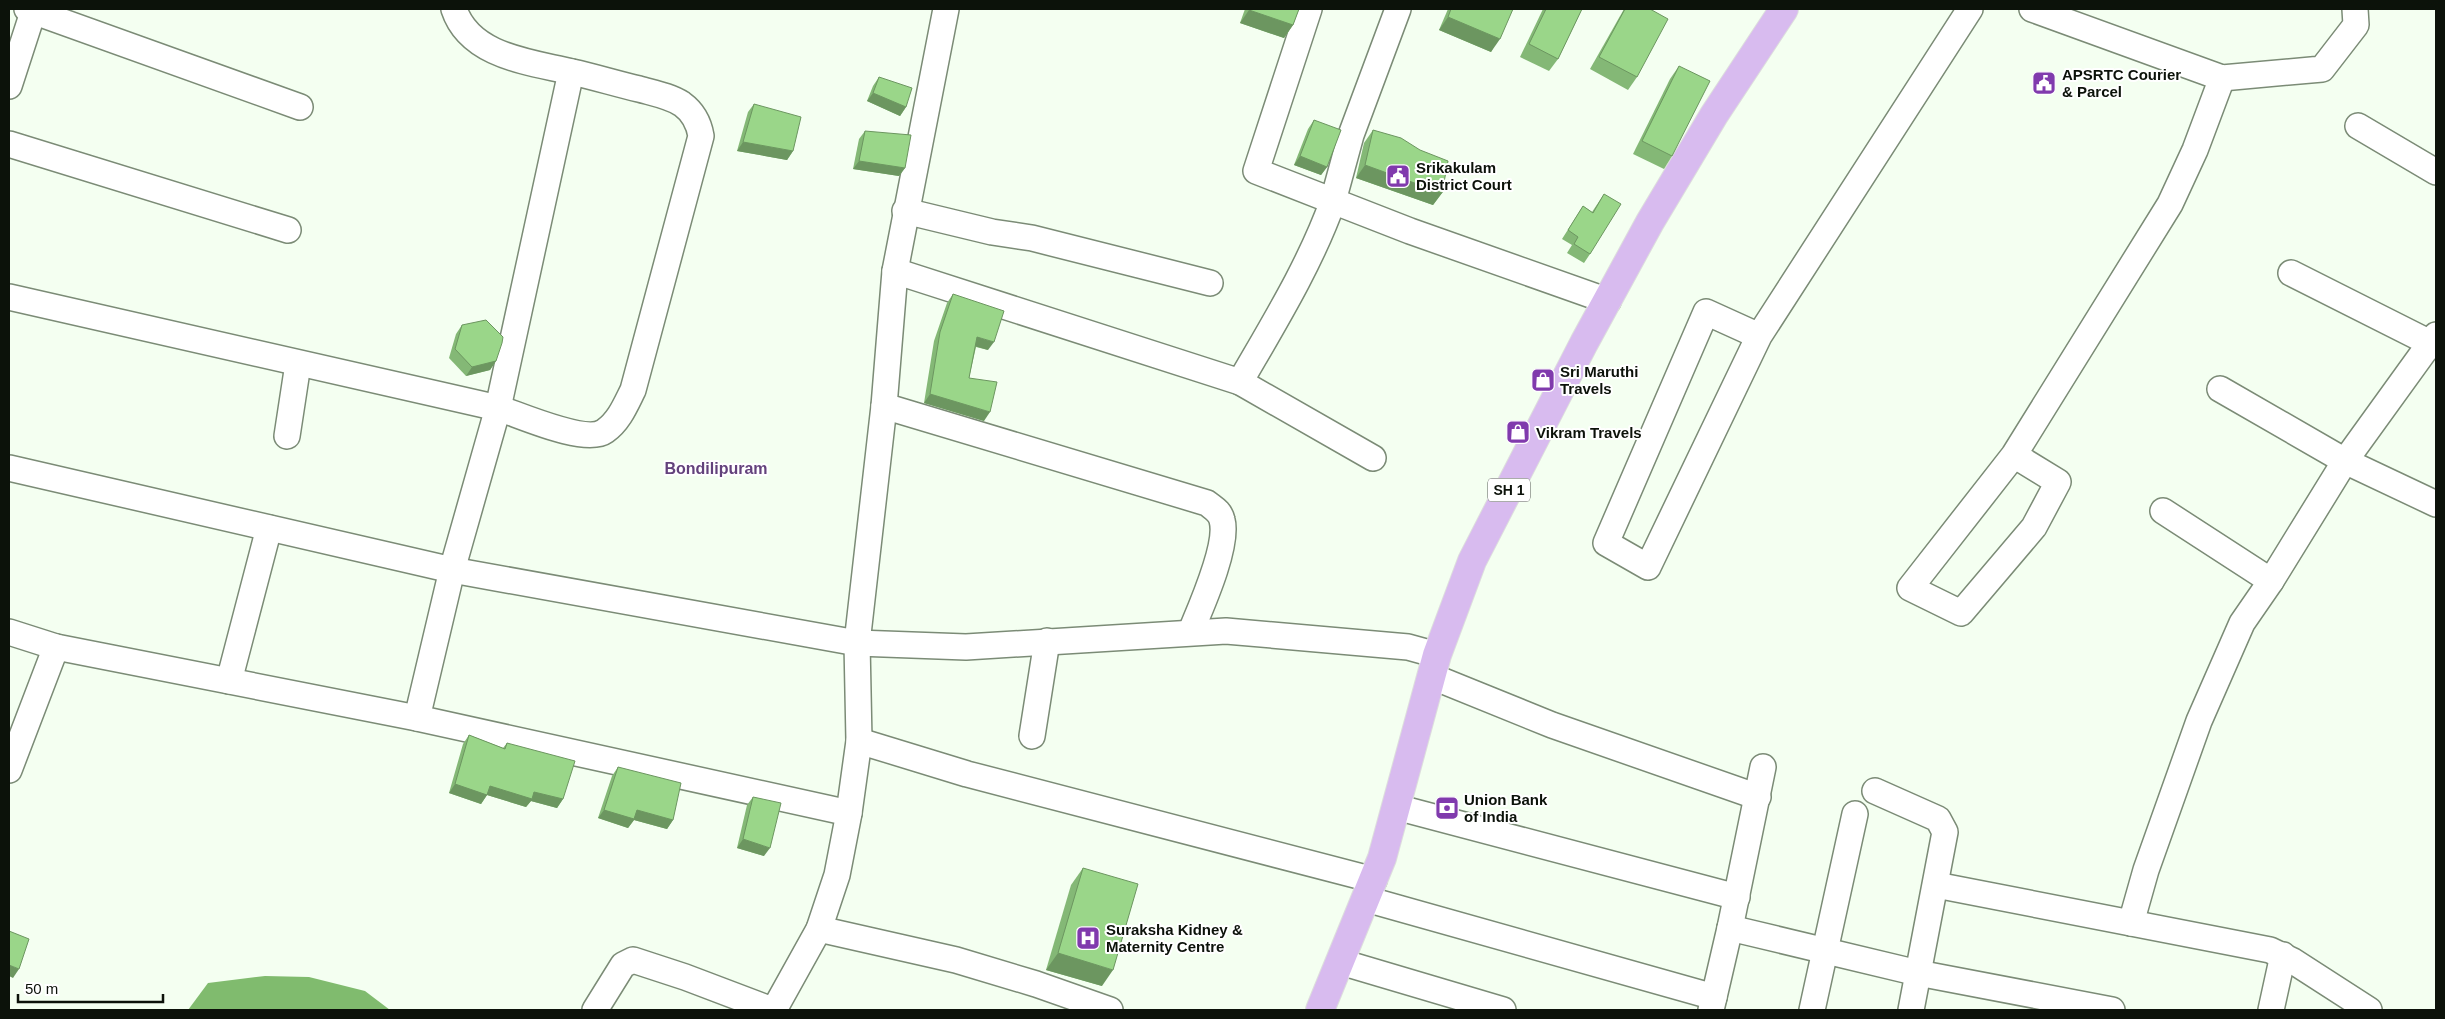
<svg xmlns="http://www.w3.org/2000/svg" width="2445" height="1019" viewBox="0 0 2445 1019" font-family="Helvetica,sans-serif">
<style>
.water{fill:#80bb6e}
.lines{fill:none;stroke-linecap:round;stroke-linejoin:round}
.minor-casing{stroke:#7b8b76;stroke-width:28}
.major-casing{stroke:#dddedd;stroke-width:30}
.minor{stroke:#fff;stroke-width:25}
.major{stroke:#d8bbef;stroke-width:28}
.wall{fill:#84b876}
.shaded-wall{fill:#6c9660}
.building{fill:#9ad689;stroke:#6c9660}
.labels{text-anchor:middle;dominant-baseline:central;stroke-width:4;stroke-linejoin:round;paint-order:stroke}
.shield{fill:#fff;stroke:#555954;stroke-width:1}
.shield-label{font-size:14px;font-weight:bold;fill:#0c120a}
.poi-label{font-size:15px;font-weight:bold;fill:#0c120a;stroke:#fff;text-anchor:start}
.neighbourhood-label{font-size:16px;font-weight:bold;fill:#63427c;stroke:#fff}
</style>
<rect width="100%" height="100%" fill="#f4fff1"/>
<path class="water" d="M 265,976 L 309,977 L 365,991 L 390,1010 L 188,1010 L 208,983 Z"/>
<g class="lines">
<g class="minor-casing">
<g id="minor">
<path d="M 27,9 L 300,107"/>
<path d="M 1309,9 L 1256,171 L 1333,201 L 1351,135 L 1398,9"/>
<path d="M 2032,9 L 2222,78 L 2322,69 L 2356,25 L 2355,9"/>
<path d="M 9,86 L 34,9"/>
<path d="M 2358,126 L 2436,172"/>
<path d="M 9,144 L 288,230"/>
<path d="M 905,211 L 992,232 L 1032,238 L 1210,283"/>
<path d="M 895,271 L 1240,382 C 1274,323 1310,265 1333,201 L 1410,231 L 1608,301"/>
<path d="M 2291,273 L 2436,346"/>
<path d="M 9,297 L 498,408 C 520,415 586,445 605,431 C 619,421 625,406 633,390 L 701,136 C 699,124 693,112 682,104 C 670,96 653,93 639,89 C 617,84 595,77 572,72 C 531,62 470,57 454,9"/>
<path d="M 1759,336 L 1706,312 L 1606,543 L 1648,567 L 1759,336 L 1970,9"/>
<path d="M 1240,382 L 1373,458"/>
<path d="M 2220,389 L 2345,461 L 2436,504"/>
<path d="M 884,406 L 1207,503 C 1213,508 1220,511 1222,520 C 1229,545 1201,607 1191,631"/>
<path d="M 287,436 L 298,364"/>
<path d="M 2014,455 L 2058,482 L 2034,527 L 1961,613 L 1910,588 L 2014,455 L 2170,204 L 2195,150 L 2222,78"/>
<path d="M 9,468 L 452,570 L 857,643 L 966,647 L 1226,631 L 1408,647 L 1437,655"/>
<path d="M 2163,511 L 2271,581"/>
<path d="M 9,632 L 56,647 L 417,718 L 849,813"/>
<path d="M 1431,676 L 1552,725 L 1758,797"/>
<path d="M 229,681 L 269,528"/>
<path d="M 417,718 L 452,570 L 498,408 L 571,72"/>
<path d="M 1032,736 L 1047,641"/>
<path d="M 859,741 L 967,774 L 1374,880"/>
<path d="M 9,770 L 56,647"/>
<path d="M 1875,791 L 1938,819 L 1945,832 L 1911,1010"/>
<path d="M 1396,807 L 1737,897"/>
<path d="M 1936,885 L 2270,950 L 2293,961 L 2369,1010"/>
<path d="M 1366,899 L 1714,997"/>
<path d="M 2131,923 L 2146,870 L 2199,721 L 2242,623 L 2271,581 L 2345,461 L 2436,335"/>
<path d="M 1730,928 L 1918,973 L 2112,1010"/>
<path d="M 819,929 L 956,960 L 1036,984 L 1110,1010"/>
<path d="M 1341,962 L 1503,1010"/>
<path d="M 595,1010 L 623,965 L 633,960 L 685,977 L 772,1010"/>
<path d="M 774,1010 L 819,929 L 837,875 L 849,813 L 859,741 L 857,643 L 884,406 L 895,271 L 946,9"/>
<path d="M 1711,1010 L 1730,928 L 1763,767"/>
<path d="M 1812,1010 L 1855,814"/>
<path d="M 2271,1010 L 2283,955"/>
</g>
</g>
<g class="major-casing">
<path id="major" d="M 1320,1010 L 1382,858 L 1437,655 L 1472,561 L 1584,343 L 1650,222 L 1714,115 L 1784,9"/>
</g>
<use href="#minor" class="minor"/>
<use href="#major" class="major"/>
</g>
<g class="wall">
<path d="M 1245,9 L 1299,9 L 1293,25 L 1284,38 L 1240,23 Z"/>
<path d="M 1448,9 L 1513,9 L 1491,52 L 1439,30 Z"/>
<path d="M 1543,9 L 1582,9 L 1558,59 L 1549,71 L 1520,57 Z"/>
<path d="M 1624,9 L 1650,9 L 1637,77 L 1628,90 L 1590,69 Z"/>
<path d="M 1679,66 L 1672,156 L 1664,169 L 1633,154 L 1670,79 Z"/>
<path d="M 879,77 L 906,107 L 900,116 L 867,101 L 873,86 Z"/>
<path d="M 754,104 L 793,151 L 787,160 L 737,151 L 748,112 Z"/>
<path d="M 1314,120 L 1327,167 L 1321,175 L 1294,165 L 1308,129 Z"/>
<path d="M 1373,130 L 1442,193 L 1433,205 L 1356,178 L 1364,143 Z"/>
<path d="M 865,131 L 905,168 L 899,176 L 853,169 L 859,139 Z"/>
<path d="M 1604,194 L 1590,254 L 1584,263 L 1567,253 L 1572,245 L 1562,239 L 1583,206 L 1592,212 Z"/>
<path d="M 953,294 L 988,350 L 976,347 L 969,378 L 984,421 L 924,403 L 934,341 L 947,303 Z"/>
<path d="M 462,325 L 496,361 L 490,370 L 466,376 L 449,358 L 456,334 Z"/>
<path d="M 469,735 L 503,748 L 507,743 L 563,799 L 557,808 L 531,801 L 526,807 L 487,795 L 481,804 L 449,793 L 463,744 Z"/>
<path d="M 618,767 L 673,820 L 667,829 L 634,820 L 628,828 L 598,818 L 612,776 Z"/>
<path d="M 753,797 L 764,856 L 737,848 L 747,805 Z"/>
<path d="M 1083,868 L 1102,986 L 1046,970 L 1071,885 Z"/>
</g>
<g class="shaded-wall">
<path d="M 1249,10 L 1293,25 L 1284,38 L 1240,23 Z"/>
<path d="M 1448,17 L 1500,39 L 1491,52 L 1439,30 Z"/>
<path d="M 873,93 L 906,107 L 900,116 L 867,101 Z"/>
<path d="M 743,142 L 793,151 L 787,160 L 737,151 Z"/>
<path d="M 1300,156 L 1327,167 L 1321,175 L 1294,165 Z"/>
<path d="M 859,161 L 905,168 L 899,176 L 853,169 Z"/>
<path d="M 1365,165 L 1442,193 L 1433,205 L 1356,178 Z"/>
<path d="M 977,337 L 994,342 L 988,350 L 971,345 Z"/>
<path d="M 496,361 L 490,370 L 466,376 L 472,367 Z"/>
<path d="M 930,394 L 990,412 L 984,421 L 924,403 Z"/>
<path d="M 455,784 L 490,786 L 534,792 L 563,799 L 557,808 L 531,801 L 526,807 L 487,795 L 481,804 L 449,793 Z"/>
<path d="M 604,810 L 637,810 L 673,820 L 667,829 L 634,820 L 628,828 L 598,818 Z"/>
<path d="M 743,839 L 770,848 L 764,856 L 737,848 Z"/>
<path d="M 1058,953 L 1113,970 L 1102,986 L 1046,970 Z"/>
<path d="M 9,965 L 19,969 L 13,978 L 9,976 Z"/>
</g>
<g class="building">
<path d="M 1250,9 L 1299,9 L 1293,25 L 1249,10 Z"/>
<path d="M 1451,9 L 1513,9 L 1500,39 L 1448,17 Z"/>
<path d="M 1546,9 L 1582,9 L 1558,59 L 1529,44 Z"/>
<path d="M 1625,9 L 1650,9 L 1668,19 L 1637,77 L 1599,57 Z"/>
<path d="M 1679,66 L 1710,81 L 1672,156 L 1642,141 Z"/>
<path d="M 879,77 L 912,88 L 906,107 L 873,93 Z"/>
<path d="M 754,104 L 801,117 L 793,151 L 743,142 Z"/>
<path d="M 1314,120 L 1341,130 L 1327,167 L 1300,156 Z"/>
<path d="M 1373,130 L 1401,138 L 1420,150 L 1448,161 L 1442,193 L 1365,165 Z"/>
<path d="M 865,131 L 911,135 L 905,168 L 859,161 Z"/>
<path d="M 1604,194 L 1621,204 L 1590,254 L 1574,244 L 1578,237 L 1568,230 L 1583,206 L 1593,213 Z"/>
<path d="M 953,294 L 1004,311 L 994,342 L 977,337 L 969,378 L 997,382 L 990,412 L 930,394 L 940,332 Z"/>
<path d="M 486,320 L 503,337 L 502,343 L 496,361 L 472,367 L 455,349 L 462,325 Z"/>
<path d="M 469,735 L 505,749 L 507,743 L 575,761 L 563,799 L 534,792 L 532,799 L 490,786 L 487,795 L 455,784 Z"/>
<path d="M 618,767 L 681,783 L 673,820 L 637,810 L 634,819 L 604,810 Z"/>
<path d="M 753,797 L 781,803 L 770,848 L 743,839 Z"/>
<path d="M 1083,868 L 1138,884 L 1113,970 L 1058,953 Z"/>
<path d="M 9,931 L 29,939 L 19,969 L 9,965 Z"/>
</g>
<defs>
<g id="civic-square" transform="scale(1.25)"><rect x="-9" y="-9" width="18" height="18" rx="4" fill="#803aad" stroke="#fff"/><path d="M-.6-6.5H3V-4.5H.6V-3L4-1V1h2V6H-6V1h2V-1L-.6-3ZM-1.2 2.5V6h2.4V2.5Z" fill="#fff"/></g>
<g id="shop-square" transform="scale(1.25)"><rect x="-9" y="-9" width="18" height="18" rx="4" fill="#803aad" stroke="#fff"/><path d="M-5-2.5h2.3a2.7 3.5 0 0 1 5.4 0H5L5.5 6h-11ZM-1.5-2.5h3a1.5 2.3 0 0 0-3 0Z" fill="#fff"/></g>
<g id="bank-square" transform="scale(1.25)"><rect x="-9" y="-9" width="18" height="18" rx="4" fill="#803aad" stroke="#fff"/><path d="M-6-4H6V4H-6ZM0-2.3a2.3 2.3 0 1 0 0 4.6a2.3 2.3 0 1 0 0-4.6Z" fill="#fff"/></g>
<g id="hospital-square" transform="scale(1.25)"><rect x="-9" y="-9" width="18" height="18" rx="4" fill="#803aad" stroke="#fff"/><path d="M-5-5h3v3.5h4V-5h3V5h-3V1.5h-4V5h-3Z" fill="#fff"/></g>
</defs>
<g fill-rule="evenodd">
<use href="#civic-square" x="2044" y="83"/>
<use href="#civic-square" x="1398" y="176"/>
<use href="#shop-square" x="1543" y="380"/>
<use href="#shop-square" x="1518" y="432"/>
<use href="#bank-square" x="1447" y="808"/>
<use href="#hospital-square" x="1088" y="938"/>
</g>
<g class="labels">
<rect class="shield" x="1488" y="478.5" width="42" height="23" rx="4"/>
<g class="shield-label">
<text x="1509" y="490">SH 1</text>
</g>
<g class="poi-label">
<text x="2062" y="74">APSRTC Courier<tspan x="2062" dy="17">&amp; Parcel</tspan></text>
<text x="1416" y="167">Srikakulam<tspan x="1416" dy="17">District Court</tspan></text>
<text x="1560" y="371">Sri Maruthi<tspan x="1560" dy="17">Travels</tspan></text>
<text x="1536" y="432">Vikram Travels</text>
<text x="1464" y="799">Union Bank<tspan x="1464" dy="17">of India</tspan></text>
<text x="1106" y="929">Suraksha Kidney &amp;<tspan x="1106" dy="17">Maternity Centre</tspan></text>
</g>
<g class="neighbourhood-label">
<text x="716" y="468">Bondilipuram</text>
</g>
</g>
<rect width="2445" height="1019" fill="none" stroke="#0c120a" stroke-width="20"/>
<path d="M18 994v8h145v-8" fill="none" stroke="#0c120a" stroke-width="2.5"/>
<text x="25" y="994" font-size="15" fill="#0c120a" stroke="#ffffff" stroke-width="4" paint-order="stroke">50 m</text>
</svg>
